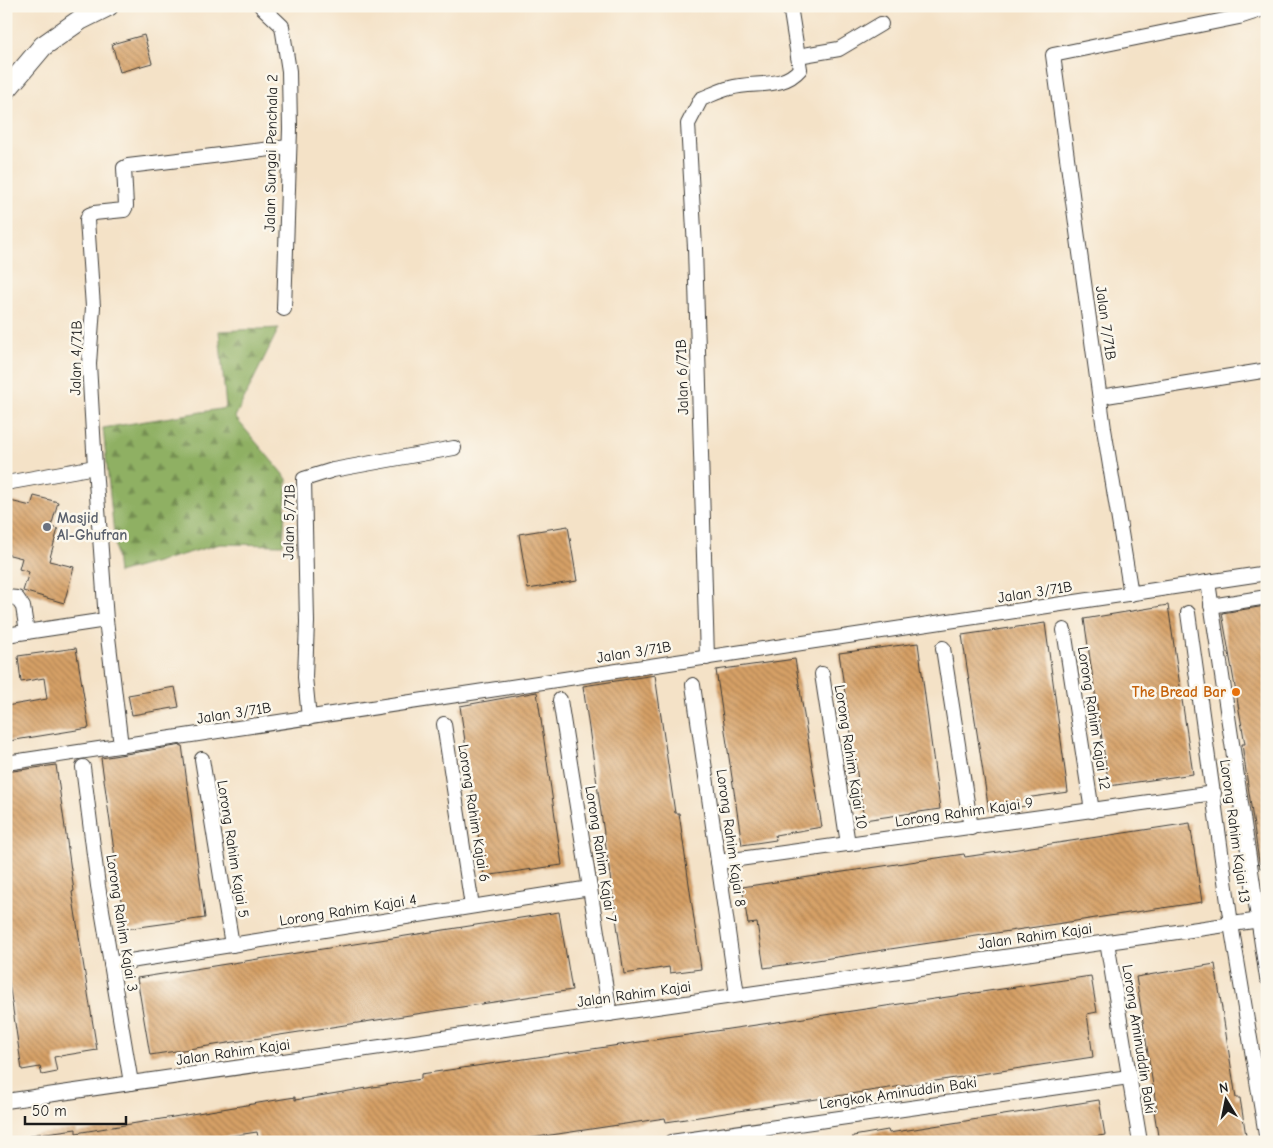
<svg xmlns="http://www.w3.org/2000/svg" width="1273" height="1148" viewBox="0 0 1273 1148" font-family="'Comic Neue',sans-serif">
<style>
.forest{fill:url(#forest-firs);stroke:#566640}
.building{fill:url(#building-back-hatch)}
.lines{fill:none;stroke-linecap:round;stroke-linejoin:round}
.street-casing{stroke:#3c3a36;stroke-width:16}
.secondary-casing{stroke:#3c3a36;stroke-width:22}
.street{stroke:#fff;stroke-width:14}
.secondary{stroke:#fff;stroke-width:20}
.worship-dot{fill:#6b7280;stroke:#fbf7ec;stroke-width:2}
.food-dot{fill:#e8710a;stroke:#fbf7ec;stroke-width:2}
.labels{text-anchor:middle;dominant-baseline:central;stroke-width:5;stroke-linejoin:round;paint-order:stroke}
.street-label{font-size:15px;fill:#1c1c1c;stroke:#fbf7ec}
.worship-label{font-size:15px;font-weight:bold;fill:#5b616d;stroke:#fbf7ec;text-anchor:start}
.food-label{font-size:15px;font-weight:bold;fill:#c56008;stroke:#fbf7ec;text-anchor:end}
</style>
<defs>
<pattern id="forest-firs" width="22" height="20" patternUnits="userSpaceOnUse" patternTransform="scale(1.25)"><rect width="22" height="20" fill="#8fb063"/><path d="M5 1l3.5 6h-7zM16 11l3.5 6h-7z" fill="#748e51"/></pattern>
<pattern id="building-back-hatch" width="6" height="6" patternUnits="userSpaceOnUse" patternTransform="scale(1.25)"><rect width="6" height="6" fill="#d6a066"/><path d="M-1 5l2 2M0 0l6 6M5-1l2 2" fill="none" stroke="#ad8253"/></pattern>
</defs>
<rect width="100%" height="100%" fill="#fbf7ec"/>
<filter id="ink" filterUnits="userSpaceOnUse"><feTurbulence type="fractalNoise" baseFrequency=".02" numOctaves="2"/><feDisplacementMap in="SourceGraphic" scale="10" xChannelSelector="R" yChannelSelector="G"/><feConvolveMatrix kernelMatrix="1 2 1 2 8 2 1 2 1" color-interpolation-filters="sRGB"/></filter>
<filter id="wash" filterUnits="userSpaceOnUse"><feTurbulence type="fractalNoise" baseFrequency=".0096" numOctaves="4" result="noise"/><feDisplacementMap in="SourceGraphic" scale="20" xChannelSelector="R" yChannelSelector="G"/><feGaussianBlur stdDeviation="1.12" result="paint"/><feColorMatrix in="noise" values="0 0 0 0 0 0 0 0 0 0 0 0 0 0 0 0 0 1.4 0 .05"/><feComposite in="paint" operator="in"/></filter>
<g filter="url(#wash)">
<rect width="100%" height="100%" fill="#f4e2c7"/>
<path class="forest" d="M 279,328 L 235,417 L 287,479 L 283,545 L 220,544 L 118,573 L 103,428 L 226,408 L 219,331 Z"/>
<g id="blocks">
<g class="building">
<path d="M 144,35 L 152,63 L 120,72 L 112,44 Z"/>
<path d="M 34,496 L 58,502 L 51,527 L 58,529 L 49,561 L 74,567 L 64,603 L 23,591 L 29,572 L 19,569 L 22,558 L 6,554 L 6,500 L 31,506 Z"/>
<path d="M 568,526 L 577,581 L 528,589 L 519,534 Z"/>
<path d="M 1168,605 L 1193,774 L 1109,786 L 1084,619 Z"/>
<path d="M 1265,606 L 1267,867 L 1260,868 L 1242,744 L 1245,744 L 1222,613 Z"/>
<path d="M 1045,623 L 1068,792 L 1025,798 L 1026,806 L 989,811 L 962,635 Z"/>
<path d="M 918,643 L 940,809 L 864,820 L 839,653 Z"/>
<path d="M 76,648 L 89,728 L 9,741 L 6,706 L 47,699 L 44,678 L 21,682 L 18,656 Z"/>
<path d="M 795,659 L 822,827 L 775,835 L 776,840 L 742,845 L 716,670 Z"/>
<path d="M 655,675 L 675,813 L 679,813 L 701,969 L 670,973 L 669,967 L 624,974 L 583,686 Z"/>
<path d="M 175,687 L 179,707 L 132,715 L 128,695 Z"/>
<path d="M 537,692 L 562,865 L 484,876 L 460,706 Z"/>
<path d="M 182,745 L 205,918 L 125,929 L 101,758 Z"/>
<path d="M 56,765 L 74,891 L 72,892 L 97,1050 L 54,1057 L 57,1072 L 42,1075 L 40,1067 L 22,1070 L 6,963 L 6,772 Z"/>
<path d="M 1190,823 L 1202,902 L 764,968 L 757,923 L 748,924 L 742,887 L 964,854 L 965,857 Z"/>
<path d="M 559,912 L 572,990 L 150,1055 L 137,978 Z"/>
<path d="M 1215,964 L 1236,1098 L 1240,1098 L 1247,1142 L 1159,1142 L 1154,1111 L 1157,1111 L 1136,977 Z"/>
<path d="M 1091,976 L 1097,1012 L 1087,1014 L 1093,1057 L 666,1122 L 665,1118 L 504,1142 L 259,1142 L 257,1132 L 191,1142 L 31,1142 L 31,1135 L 76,1129 L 76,1133 L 295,1097 L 295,1100 L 421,1079 L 421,1074 L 435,1072 Z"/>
<path d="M 1099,1100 L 1105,1135 L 1063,1142 L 853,1142 L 853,1136 L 888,1130 L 889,1133 Z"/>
</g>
</g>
</g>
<g filter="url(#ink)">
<use href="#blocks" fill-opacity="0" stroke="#3c3a36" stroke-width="1"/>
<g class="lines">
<g class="street-casing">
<g id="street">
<path d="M 261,6 L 282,26 L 289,71 L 290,129 L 284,309"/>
<path d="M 798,56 L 839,49 L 881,24"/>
<path d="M 1100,397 L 1262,371"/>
<path d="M 6,483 L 95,467"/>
<path d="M 1208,582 L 1267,978"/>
<path d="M 1131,594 L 1104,429 L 1053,55 L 1239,17 L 1267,8"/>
<path d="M 6,597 L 17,598 L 23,607 L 27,632"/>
<path d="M 1211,606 L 1267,597"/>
<path d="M 1188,613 L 1231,924 L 1267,1141"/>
<path d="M 1064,630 L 1092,811"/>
<path d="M 6,635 L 106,620"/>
<path d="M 943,648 L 971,828"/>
<path d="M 707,658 L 695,248 L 688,124 L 701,99 C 711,95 721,90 730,88 C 755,81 782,90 800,69 L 790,6"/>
<path d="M 822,674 L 848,844"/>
<path d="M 693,685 L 737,995"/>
<path d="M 560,700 L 610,1014"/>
<path d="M 309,718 L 305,677 L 307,622 L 304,479 L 333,470 L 454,448"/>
<path d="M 444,724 L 472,906"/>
<path d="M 121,746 L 106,620 L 95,467 L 89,364 L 93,307 L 87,220 L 89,215 L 94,213 L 124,210 L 126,206 L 124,168 L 128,166 L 288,147"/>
<path d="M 202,759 L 232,945"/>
<path d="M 6,763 L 1267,573"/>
<path d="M 83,767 L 98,886 L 131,1083"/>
<path d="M 718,862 L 1214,793"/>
<path d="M 1107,942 L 1140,1142"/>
<path d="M 111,964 L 590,888"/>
<path d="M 6,1101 L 1267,919"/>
<path d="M 671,1142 L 1129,1077"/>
</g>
</g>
<g class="secondary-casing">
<path id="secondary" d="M 6,90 L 43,46 L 80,20 L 108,6"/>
</g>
<use href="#street" class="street"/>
<use href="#secondary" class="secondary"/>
</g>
</g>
<circle class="worship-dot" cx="47" cy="527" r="5"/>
<circle class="food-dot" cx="1236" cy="692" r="5"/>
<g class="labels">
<g class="street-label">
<text transform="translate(271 153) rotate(-89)">Jalan Sungai Penchala 2</text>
<text transform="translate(1106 323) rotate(82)">Jalan 7/71B</text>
<text transform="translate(76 358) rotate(-89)">Jalan 4/71B</text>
<text transform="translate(682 377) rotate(-92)">Jalan 6/71B</text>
<text transform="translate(289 522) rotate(-89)">Jalan 5/71B</text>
<text transform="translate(1035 592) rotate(-9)">Jalan 3/71B</text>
<text transform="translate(634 652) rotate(-9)">Jalan 3/71B</text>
<text transform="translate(234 713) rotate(-9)">Jalan 3/71B</text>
<text transform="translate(1094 718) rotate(81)">Lorong Rahim Kajai 12</text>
<text transform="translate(851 757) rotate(81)">Lorong Rahim Kajai 10</text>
<text transform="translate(964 812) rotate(-8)">Lorong Rahim Kajai 9</text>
<text transform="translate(474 813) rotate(81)">Lorong Rahim Kajai 6</text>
<text transform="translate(1235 831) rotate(82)">Lorong Rahim Kajai 13</text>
<text transform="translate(731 838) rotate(82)">Lorong Rahim Kajai 8</text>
<text transform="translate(233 849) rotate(81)">Lorong Rahim Kajai 5</text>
<text transform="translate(601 854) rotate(81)">Lorong Rahim Kajai 7</text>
<text transform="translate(348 910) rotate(-9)">Lorong Rahim Kajai 4</text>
<text transform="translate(122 923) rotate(81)">Lorong Rahim Kajai 3</text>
<text transform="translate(1035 936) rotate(-8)">Jalan Rahim Kajai</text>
<text transform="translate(634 994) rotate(-8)">Jalan Rahim Kajai</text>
<text transform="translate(1139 1039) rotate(81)">Lorong Aminuddin Baki</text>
<text transform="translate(233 1052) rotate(-8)">Jalan Rahim Kajai</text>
<text transform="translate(898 1093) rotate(-8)">Lengkok Aminuddin Baki</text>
</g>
<g class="worship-label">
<text x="57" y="518">Masjid<tspan x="57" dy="17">Al-Ghufran</tspan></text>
</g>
<g class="food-label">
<text x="1226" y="692">The Bread Bar</text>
</g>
</g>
<rect width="1273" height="1148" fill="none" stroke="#fbf7ec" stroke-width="25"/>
<g transform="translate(1226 1100) rotate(350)" stroke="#fbf7ec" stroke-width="4" paint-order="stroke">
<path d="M0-4L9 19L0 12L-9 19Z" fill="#1c1c1c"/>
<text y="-8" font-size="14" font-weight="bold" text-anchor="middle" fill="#1c1c1c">N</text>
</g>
<path d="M25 1116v8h101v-8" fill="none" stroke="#1c1c1c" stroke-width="2.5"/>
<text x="32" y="1116" font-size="15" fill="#1c1c1c" stroke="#fbf7ec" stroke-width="4" paint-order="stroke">50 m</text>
</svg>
